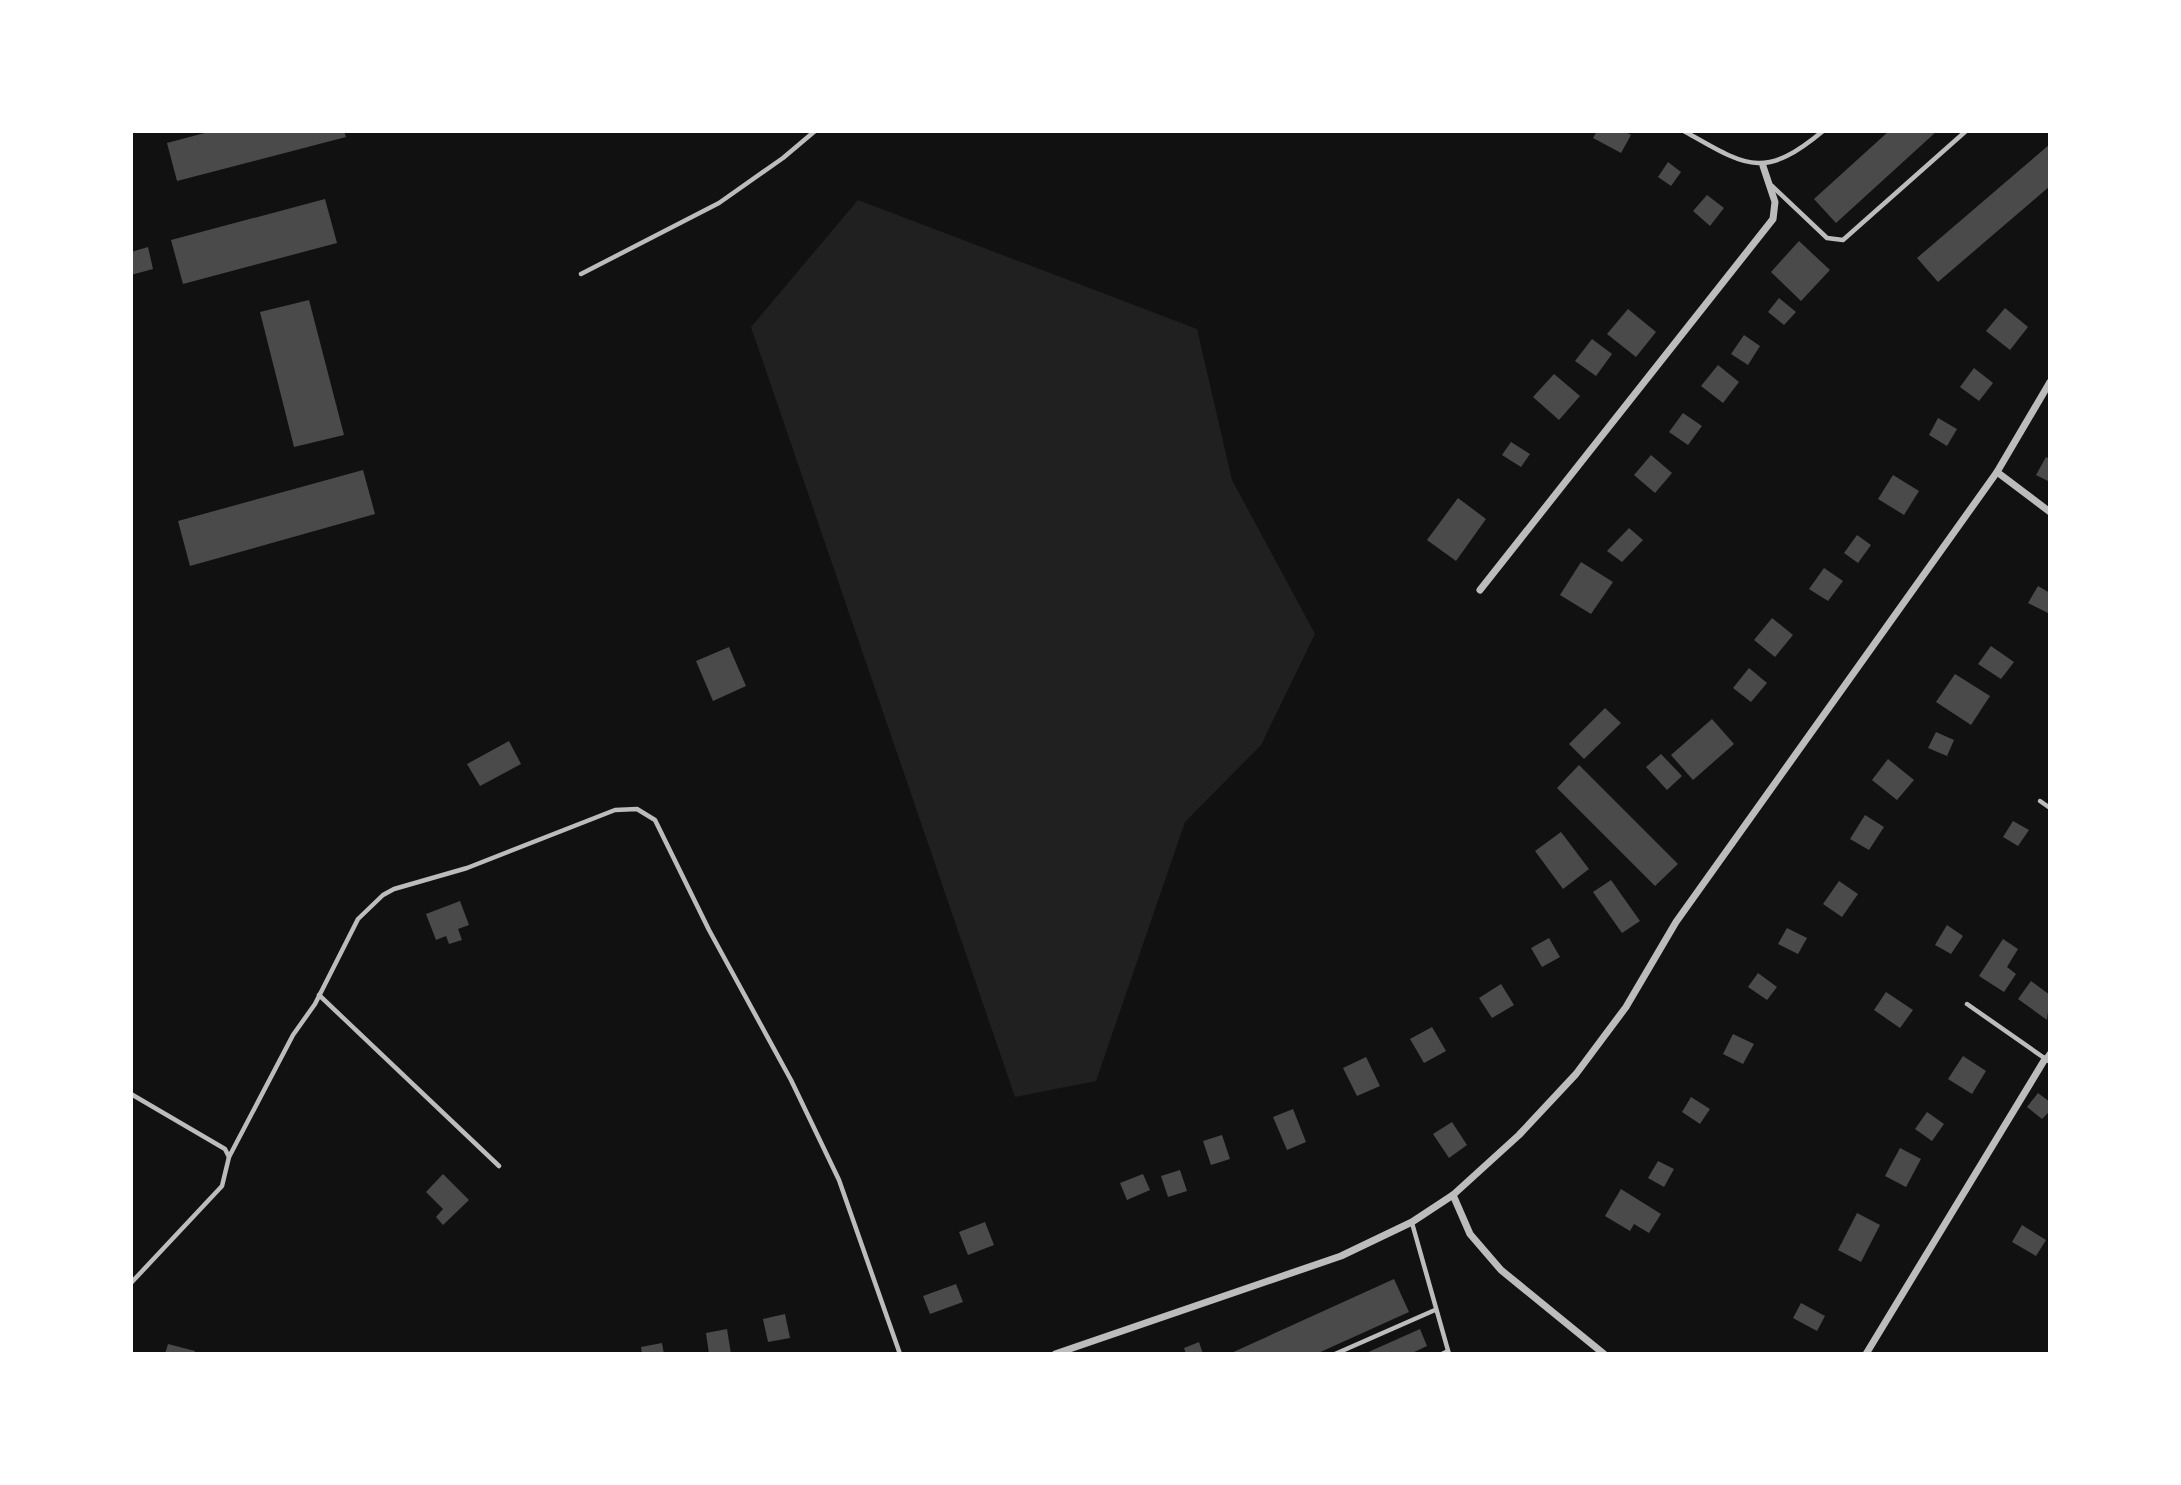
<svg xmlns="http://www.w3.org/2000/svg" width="2181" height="1485" viewBox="0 0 2181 1485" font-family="'Playfair Display',serif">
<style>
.green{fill:#202020}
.building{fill:#4a4a4a}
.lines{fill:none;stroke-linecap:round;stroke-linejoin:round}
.service{stroke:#bcbcbc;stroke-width:4.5}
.minor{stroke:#bcbcbc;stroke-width:7}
</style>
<rect width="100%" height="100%" fill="#111"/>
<path class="green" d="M 858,200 L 1197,329 L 1232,480 L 1315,634 L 1261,745 L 1185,822 L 1096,1081 L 1015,1097 L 751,327 Z"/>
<g class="building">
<path d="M 212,131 L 344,131 L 346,137 L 177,181 L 167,143 Z"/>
<path d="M 1597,131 L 1624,131 L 1631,135 L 1621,153 L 1593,138 Z"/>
<path d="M 1889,131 L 1937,131 L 1836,223 L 1814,199 Z"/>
<path d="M 2050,144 L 2050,186 L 1938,282 L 1917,258 Z"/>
<path d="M 1668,162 L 1681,172 L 1671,186 L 1658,177 Z"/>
<path d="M 1707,195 L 1724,208 L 1710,226 L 1693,211 Z"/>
<path d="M 325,199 L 337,243 L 183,284 L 171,240 Z"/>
<path d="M 1799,241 L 1830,270 L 1801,301 L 1771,272 Z"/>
<path d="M 148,247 L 153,269 L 131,275 L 131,252 Z"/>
<path d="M 1779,298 L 1796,312 L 1784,325 L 1768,312 Z"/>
<path d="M 309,300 L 344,435 L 294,447 L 260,312 Z"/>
<path d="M 2005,308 L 2028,327 L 2010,350 L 1986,331 Z"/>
<path d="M 1628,309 L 1656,332 L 1636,357 L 1607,334 Z"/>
<path d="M 1744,335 L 1760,346 L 1748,365 L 1731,354 Z"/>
<path d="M 1592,339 L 1612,354 L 1596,376 L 1575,361 Z"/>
<path d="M 1718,365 L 1739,382 L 1723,403 L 1701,386 Z"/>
<path d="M 1974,368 L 1993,383 L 1979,401 L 1960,387 Z"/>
<path d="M 1554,374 L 1580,396 L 1559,420 L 1533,397 Z"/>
<path d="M 1683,413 L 1702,426 L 1688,445 L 1669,432 Z"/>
<path d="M 1938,418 L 1957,429 L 1947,446 L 1929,435 Z"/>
<path d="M 1511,442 L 1530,454 L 1521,467 L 1502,455 Z"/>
<path d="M 1651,455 L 1672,473 L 1655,493 L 1634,475 Z"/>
<path d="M 2046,457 L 2050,459 L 2050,482 L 2036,475 Z"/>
<path d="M 363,470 L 375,514 L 190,566 L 178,521 Z"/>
<path d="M 1893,475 L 1919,491 L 1904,515 L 1878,499 Z"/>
<path d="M 1458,498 L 1486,519 L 1456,561 L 1427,540 Z"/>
<path d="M 1629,528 L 1643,540 L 1622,562 L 1607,551 Z"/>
<path d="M 1857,535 L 1871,545 L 1858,563 L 1844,553 Z"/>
<path d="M 1581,562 L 1613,582 L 1591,614 L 1560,595 Z"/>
<path d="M 1824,568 L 1843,581 L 1828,601 L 1809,589 Z"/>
<path d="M 2038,586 L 2050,593 L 2050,614 L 2028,603 Z"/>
<path d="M 1772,618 L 1793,635 L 1775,657 L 1754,640 Z"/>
<path d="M 1991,646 L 2014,662 L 2001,679 L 1978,664 Z"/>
<path d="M 729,647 L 746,686 L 713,701 L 696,661 Z"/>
<path d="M 1749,668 L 1767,683 L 1751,702 L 1733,688 Z"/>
<path d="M 1955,674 L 1990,696 L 1971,725 L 1936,702 Z"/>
<path d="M 1605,708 L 1621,723 L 1584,759 L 1569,744 Z"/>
<path d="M 1712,719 L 1734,744 L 1693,780 L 1671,755 Z"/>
<path d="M 1936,732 L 1954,740 L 1947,756 L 1928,748 Z"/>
<path d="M 509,741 L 521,764 L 480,786 L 467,764 Z"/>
<path d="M 1661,754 L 1682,776 L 1667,790 L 1646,767 Z"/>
<path d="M 1888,759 L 1914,780 L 1897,800 L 1872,780 Z"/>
<path d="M 1579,765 L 1678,864 L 1655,886 L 1557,788 Z"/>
<path d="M 1865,815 L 1884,827 L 1869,850 L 1850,839 Z"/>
<path d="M 2013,821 L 2029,830 L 2018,846 L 2003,837 Z"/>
<path d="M 1561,832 L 1589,869 L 1563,889 L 1535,851 Z"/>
<path d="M 1611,880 L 1640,921 L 1622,933 L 1593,892 Z"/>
<path d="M 1839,881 L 1858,894 L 1842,917 L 1823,904 Z"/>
<path d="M 460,901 L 469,925 L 458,929 L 462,940 L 449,944 L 446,936 L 436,940 L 426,914 Z"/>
<path d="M 1947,925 L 1963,936 L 1951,954 L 1935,945 Z"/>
<path d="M 1787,928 L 1807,938 L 1798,954 L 1778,944 Z"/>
<path d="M 1549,938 L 1560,957 L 1542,967 L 1531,948 Z"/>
<path d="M 2003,939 L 2018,949 L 2007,967 L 2016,974 L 2004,992 L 1979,976 Z"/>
<path d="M 1758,973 L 1777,987 L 1767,1000 L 1748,987 Z"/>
<path d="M 2031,981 L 2050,995 L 2047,1020 L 2018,999 Z"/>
<path d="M 1501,984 L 1514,1005 L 1492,1018 L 1479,998 Z"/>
<path d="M 1886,992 L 1913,1010 L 1900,1028 L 1874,1010 Z"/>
<path d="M 1432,1027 L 1446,1051 L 1424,1063 L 1410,1039 Z"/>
<path d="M 1733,1034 L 1754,1044 L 1743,1064 L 1723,1054 Z"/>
<path d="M 1963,1056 L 1986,1071 L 1972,1094 L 1948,1079 Z"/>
<path d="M 1366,1057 L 1380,1086 L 1357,1096 L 1343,1068 Z"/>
<path d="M 2038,1093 L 2050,1102 L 2050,1111 L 2042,1119 L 2027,1107 Z"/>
<path d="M 1691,1097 L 1710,1109 L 1700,1124 L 1682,1112 Z"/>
<path d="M 1293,1109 L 1306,1142 L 1287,1150 L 1273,1117 Z"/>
<path d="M 1927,1112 L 1944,1124 L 1932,1141 L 1915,1129 Z"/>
<path d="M 1452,1122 L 1467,1145 L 1449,1158 L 1433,1134 Z"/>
<path d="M 1222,1135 L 1230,1159 L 1211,1165 L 1203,1141 Z"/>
<path d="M 1900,1148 L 1921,1159 L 1906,1187 L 1885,1176 Z"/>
<path d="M 1658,1161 L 1674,1169 L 1664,1187 L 1648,1178 Z"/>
<path d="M 1180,1170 L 1187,1191 L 1168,1197 L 1161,1176 Z"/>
<path d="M 443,1174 L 469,1200 L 443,1225 L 436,1217 L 443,1209 L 426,1192 Z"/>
<path d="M 1143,1174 L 1150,1190 L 1127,1200 L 1120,1183 Z"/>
<path d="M 1621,1189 L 1661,1214 L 1649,1233 L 1634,1224 L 1630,1231 L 1605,1216 Z"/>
<path d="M 1857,1213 L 1880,1225 L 1861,1262 L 1838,1250 Z"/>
<path d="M 985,1222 L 994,1245 L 968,1255 L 959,1232 Z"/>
<path d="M 2022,1225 L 2046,1240 L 2036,1256 L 2012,1242 Z"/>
<path d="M 1394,1279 L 1409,1312 L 1316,1354 L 1229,1354 Z"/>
<path d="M 956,1284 L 963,1302 L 930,1314 L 923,1296 Z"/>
<path d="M 1801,1303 L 1825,1316 L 1817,1331 L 1793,1318 Z"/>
<path d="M 785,1314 L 790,1338 L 768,1342 L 763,1319 Z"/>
<path d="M 727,1329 L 731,1354 L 709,1354 L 706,1333 Z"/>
<path d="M 1420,1329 L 1427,1346 L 1410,1354 L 1364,1354 Z"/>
<path d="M 1199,1342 L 1203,1354 L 1186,1354 L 1184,1348 Z"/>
<path d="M 662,1343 L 664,1354 L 642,1354 L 641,1347 Z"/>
<path d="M 168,1344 L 195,1351 L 194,1354 L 165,1354 Z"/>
</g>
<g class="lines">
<g class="service">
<path d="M 1684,131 C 1746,166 1763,181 1823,131"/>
<path d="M 1772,186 L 1827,238 L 1843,240 L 1966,131"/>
<path d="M 581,274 L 719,203 L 783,158 L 815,131"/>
<path d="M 2040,801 L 2050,808"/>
<path d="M 319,995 L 499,1166"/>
<path d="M 1967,1004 L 2050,1062"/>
<path d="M 2045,1059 L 2050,1052"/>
<path d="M 131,1094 L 225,1149 L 229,1157 L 222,1186 L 131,1283"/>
<path d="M 229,1157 L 293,1035 L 315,1004 L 358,919 L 383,895 L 394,889 L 467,868 L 615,810 L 637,809 L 655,820 L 709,930 L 791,1080 L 839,1180 L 900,1354"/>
<path d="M 1412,1223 L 1449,1354"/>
<path d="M 1335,1354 L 1435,1310"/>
<path d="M 1442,1354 L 1448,1351"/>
</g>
<g class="minor">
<path d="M 1997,472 L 2050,512"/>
<path d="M 1480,590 L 1773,219 L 1775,202 L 1763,166"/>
<path d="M 1453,1195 L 1470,1234 L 1501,1270 L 1604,1354"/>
<path d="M 1055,1354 L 1341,1256 L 1412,1222 L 1453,1195 L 1519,1135 L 1576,1074 L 1626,1007 L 1676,922 L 1997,472 L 2050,382"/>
<path d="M 1866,1354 L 2045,1059"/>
</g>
</g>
<rect width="2181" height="1485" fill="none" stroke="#ffffff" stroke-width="266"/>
</svg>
